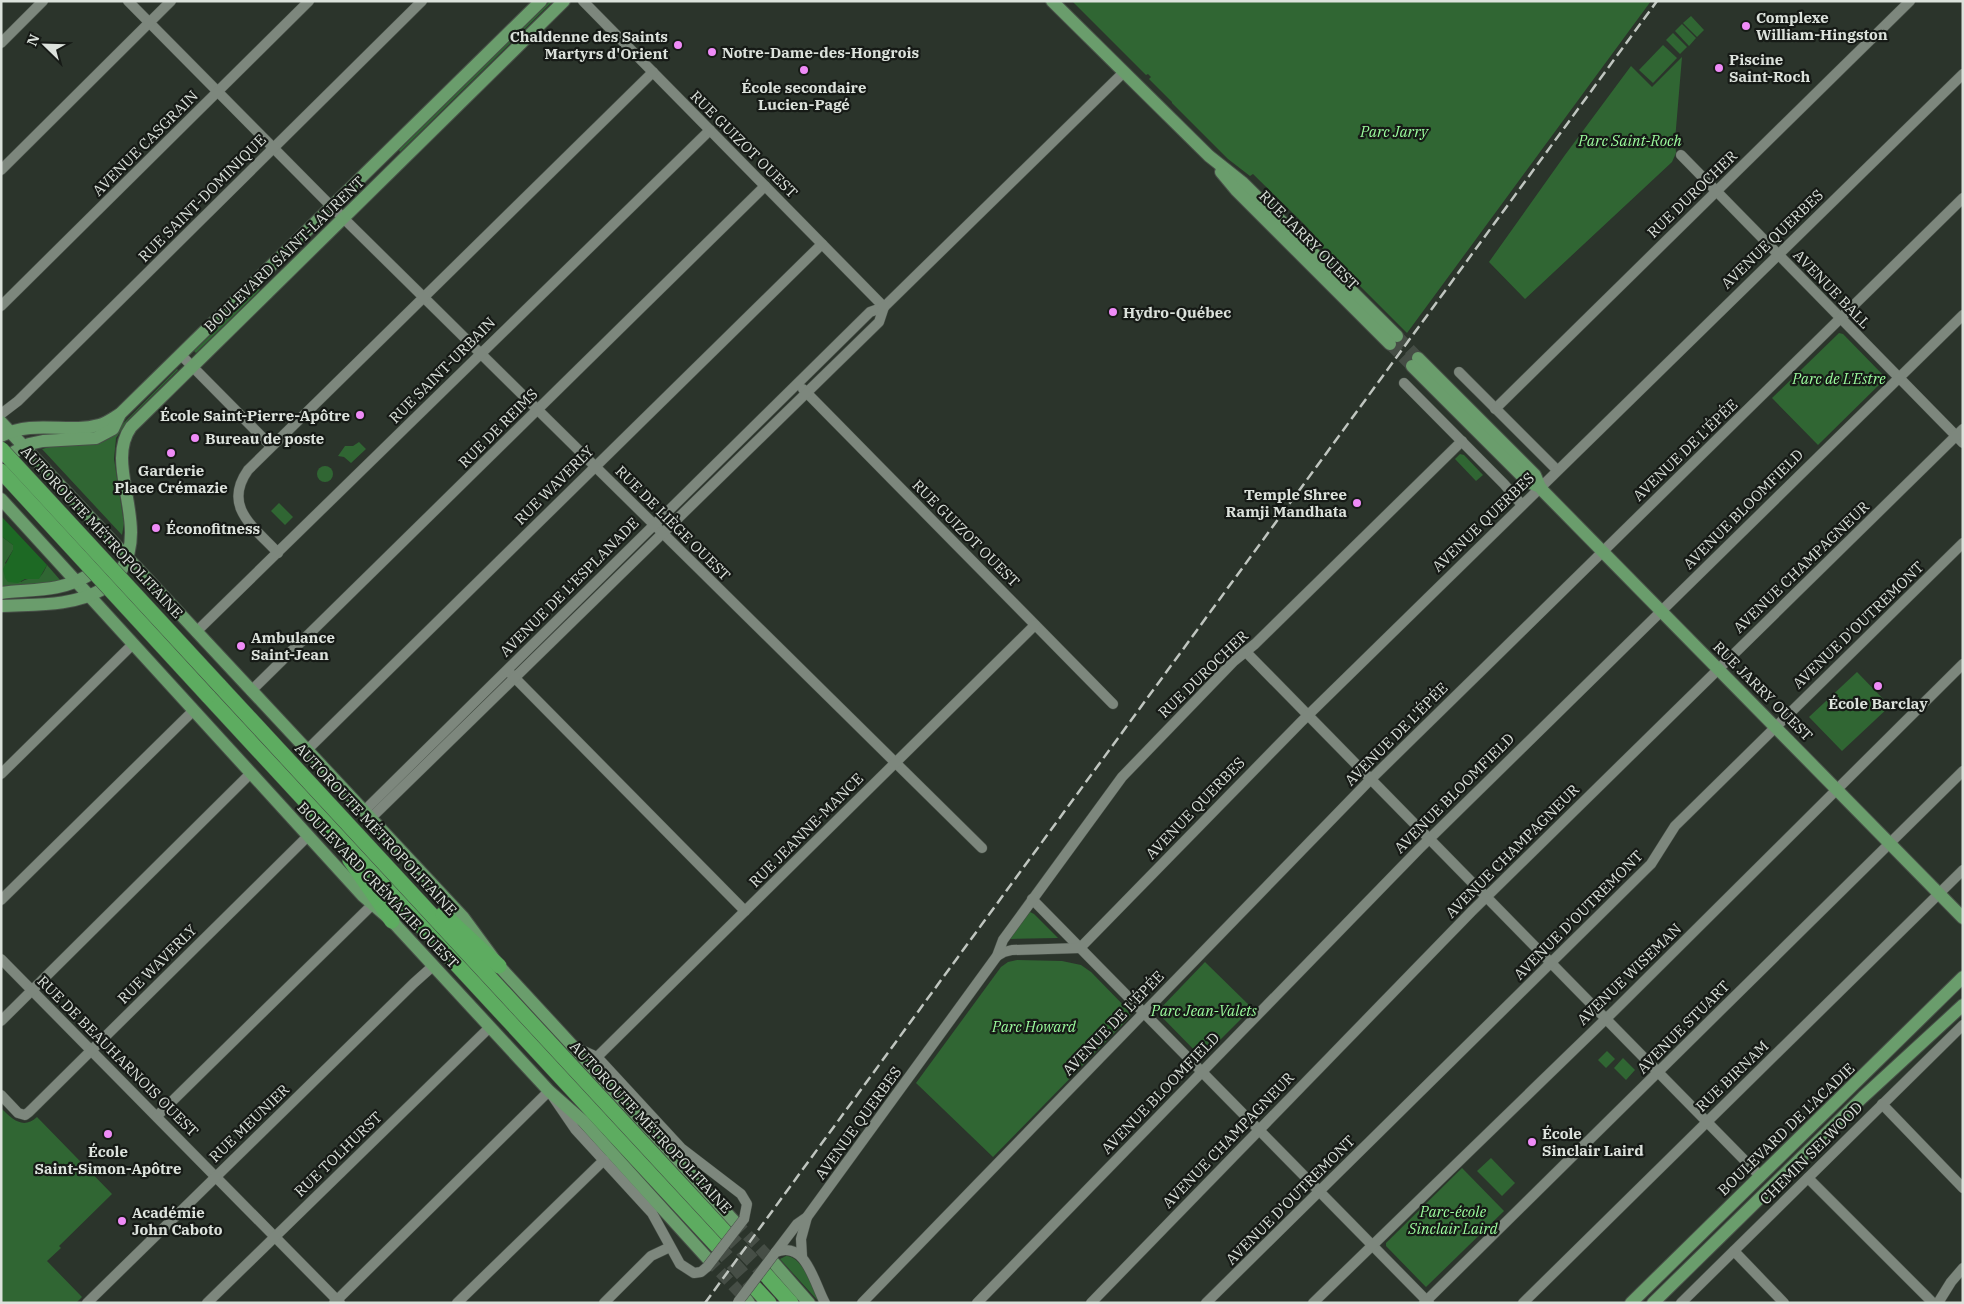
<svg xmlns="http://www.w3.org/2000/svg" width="1964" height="1304" viewBox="0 0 1964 1304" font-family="'IBM Plex Serif',serif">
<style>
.green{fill:#306633}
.forest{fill:#1d6924}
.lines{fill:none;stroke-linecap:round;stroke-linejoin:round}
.major-tunnel{stroke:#464e46;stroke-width:12;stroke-dasharray:12 6;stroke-linecap:butt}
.highway-tunnel{stroke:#464e46;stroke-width:15;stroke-dasharray:15 8;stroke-linecap:butt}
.minor-casing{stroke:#474f47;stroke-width:11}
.major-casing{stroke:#474f47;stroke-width:14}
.highway-casing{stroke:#474f47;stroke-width:16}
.minor{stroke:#7d877d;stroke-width:10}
.major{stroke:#6a9d6c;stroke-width:12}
.highway{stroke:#5dac60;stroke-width:15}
.rail{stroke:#bfc5bf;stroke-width:2.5;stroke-dasharray:10 5;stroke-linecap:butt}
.minor-bridge-casing{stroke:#474f47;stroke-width:11;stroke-linecap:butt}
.highway-bridge-casing{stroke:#474f47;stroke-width:16;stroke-linecap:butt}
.minor-bridge{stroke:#7d877d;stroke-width:10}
.highway-bridge{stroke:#5dac60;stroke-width:15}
.poi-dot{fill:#ef8bf7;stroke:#161a16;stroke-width:2}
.labels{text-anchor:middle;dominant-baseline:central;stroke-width:4.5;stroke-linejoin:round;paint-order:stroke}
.poi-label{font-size:15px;font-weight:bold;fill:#dce2dc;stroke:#161a16;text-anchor:start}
.park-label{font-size:15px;font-style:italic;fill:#9cfd9e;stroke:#161a16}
.street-label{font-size:15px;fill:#dce2dc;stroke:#161a16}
</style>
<rect width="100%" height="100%" fill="#2b342b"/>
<g class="green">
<path d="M 550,1 L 553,1 L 400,152 L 399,150 Z"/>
<path d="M 1072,1 L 1651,1 L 1407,333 L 1319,245 L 1317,238 L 1304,224 L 1253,174 L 1250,176 L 1228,159 L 1172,103 L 1172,102 L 1149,79 L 1151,77 L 1148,74 L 1146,75 Z"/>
<path d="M 1691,16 L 1704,30 L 1697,37 L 1683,23 Z"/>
<path d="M 1682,24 L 1696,38 L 1689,46 L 1675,31 Z"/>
<path d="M 1673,33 L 1687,47 L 1680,54 L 1666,40 Z"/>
<path d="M 1663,45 L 1677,58 L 1653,83 L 1639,70 Z"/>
<path d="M 1682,57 L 1675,140 L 1676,153 L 1672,162 L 1525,299 L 1489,262 L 1565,155 L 1631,66 L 1652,87 Z"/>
<path d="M 259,288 L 260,290 L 196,353 L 194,351 Z"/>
<path d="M 1839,333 L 1843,334 L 1884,376 L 1884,380 L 1818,445 L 1772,398 Z"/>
<path d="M 177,369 L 178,370 L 128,420 L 116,438 L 114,459 L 124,523 L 122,535 L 42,449 L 57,445 L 92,445 L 109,438 Z"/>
<path d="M 359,442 L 366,449 L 351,463 L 344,457 L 338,456 L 345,446 L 353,446 Z"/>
<path d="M 1460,454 L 1464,455 L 1483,475 L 1476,481 L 1455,459 Z"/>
<circle cx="325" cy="474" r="8"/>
<path d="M 279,503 L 293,517 L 285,525 L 271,511 Z"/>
<path d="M 1,536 L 13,545 L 13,550 L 5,563 L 21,582 C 35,573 37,588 47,565 L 61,581 L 1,588 Z"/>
<path d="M 1857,672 L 1890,706 L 1842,751 L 1809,717 Z"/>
<path d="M 1030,912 L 1034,914 L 1058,938 L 1009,939 Z"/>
<path d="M 1017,960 L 1062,961 L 1081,965 L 1091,972 L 1131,1013 L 1129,1018 L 993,1157 L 916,1083 L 1001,967 L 1008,962 Z"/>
<path d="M 1205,962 L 1252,1008 L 1202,1058 L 1157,1012 Z"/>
<path d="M 1607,1051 L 1615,1059 L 1606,1068 L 1598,1060 Z"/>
<path d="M 1623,1058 L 1635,1070 L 1626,1080 L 1614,1068 Z"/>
<path d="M 1,1108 C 12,1119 23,1130 37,1117 L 112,1194 L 59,1246 L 61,1248 L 47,1261 L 82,1297 L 76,1303 L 1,1303 Z"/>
<path d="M 1491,1158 L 1515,1183 L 1502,1196 L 1477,1171 Z"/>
<path d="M 1462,1168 L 1504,1211 L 1426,1287 L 1386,1246 L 1386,1243 Z"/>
<path d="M 786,1256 C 803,1256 813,1289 820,1303 L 780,1259 Z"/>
</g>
<path class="forest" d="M 1,516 L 47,565 L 39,579 L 25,579 L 18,583 L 8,582 L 5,578 L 3,569 L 13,550 L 13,545 L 1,536 Z"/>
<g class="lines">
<g class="major-tunnel">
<path d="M 1397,336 L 1418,358"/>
<path d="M 1390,344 L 1412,366"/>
<path d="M 735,1222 L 774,1263"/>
<path d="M 708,1259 L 747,1300"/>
</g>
<g class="highway-tunnel">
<path d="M 726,1233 L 765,1274"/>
<path d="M 717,1246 L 755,1288"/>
</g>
<g class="minor-casing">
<g id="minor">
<path d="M 128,1 L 324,199 L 982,848"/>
<path d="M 583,1 L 884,307"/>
<path d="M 1,43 L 43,1"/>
<path d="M 1681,155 L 1963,443"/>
<path d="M 1,170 L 171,1"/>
<path d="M 1,306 L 309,1"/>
<path d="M 181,355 L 271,446"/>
<path d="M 1459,372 L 1557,470"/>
<path d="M 1404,383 L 1504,484 L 1522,505"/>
<path d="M 803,389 L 1113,704"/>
<path d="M 1495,409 L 1910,1"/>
<path d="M 1,414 L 18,401 L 422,1"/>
<path d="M 278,553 C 254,527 222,507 248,470 L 653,72"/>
<path d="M 196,632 L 710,130"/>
<path d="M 1246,652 L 1760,1176"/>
<path d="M 511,674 L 745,911"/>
<path d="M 251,691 L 765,186"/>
<path d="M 308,749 L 822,244"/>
<path d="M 1,774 L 133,644"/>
<path d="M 364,811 L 870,312 L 884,307"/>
<path d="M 371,818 L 879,322 L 884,307 L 1124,72"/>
<path d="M 1032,899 L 1429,1303"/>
<path d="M 1,900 L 193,711"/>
<path d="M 997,956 L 1004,952 L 1012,950 L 1080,948 L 1301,722 L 1963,74"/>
<path d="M 1,959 L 340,1303"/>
<path d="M 1,1021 L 251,773"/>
<path d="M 575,1047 L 597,1057 L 681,1148 L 741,1194 L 747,1204 L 744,1219"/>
<path d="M 597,1057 L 1035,625"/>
<path d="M 1,1095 L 18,1113 L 25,1115 L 29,1112 L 308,836"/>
<path d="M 1882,1104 L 1963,1188"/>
<path d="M 157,1116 L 373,904"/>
<path d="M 1808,1178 L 1933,1303"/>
<path d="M 1734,1251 L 1784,1303"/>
<path d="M 776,1252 C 806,1240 814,1283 825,1303"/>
<path d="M 775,1253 L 797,1224 L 807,1217 L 997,956 L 1003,940 L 1122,777 L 1234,661 L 1255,644 L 1462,441"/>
<path d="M 802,1256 L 801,1239 L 807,1217"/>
<path d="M 87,1303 L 414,983 L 433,966"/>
<path d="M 207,1303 L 490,1027"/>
<path d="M 334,1303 L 549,1091 L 575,1129 L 652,1213 L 680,1264 L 694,1273 L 701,1272 L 707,1267"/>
<path d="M 457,1303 L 604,1160"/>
<path d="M 604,1303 L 651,1256 L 670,1247"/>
<path d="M 862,1303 L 1368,782 L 1963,198"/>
<path d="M 977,1303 L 1420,848 L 1963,315"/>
<path d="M 1091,1303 L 1472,911 L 1963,429"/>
<path d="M 1206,1303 L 1651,864 L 1675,826 L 1963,543"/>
<path d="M 1313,1303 L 1615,1010 L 1963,664"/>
<path d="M 1424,1303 L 1963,771"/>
<path d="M 1523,1303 L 1963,870"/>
<path d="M 1681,1303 L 1963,1025"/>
<path d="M 1938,1303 L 1951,1282 L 1963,1268"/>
</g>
</g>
<g class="major-casing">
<g id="major">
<path d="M 1052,1 L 1209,156 L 1243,183 L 1397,336"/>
<path d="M 1221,172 L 1236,190 L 1390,344"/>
<path d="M 1418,358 L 1535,475 L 1540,487"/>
<path d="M 1412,366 L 1528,482 L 1540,487 L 1544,492 L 1963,918"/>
<path d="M 1,422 L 463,917 L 499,966 L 735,1222"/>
<path d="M 1,436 C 35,419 67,434 99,425 C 107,423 113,418 120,414 L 541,1"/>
<path d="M 14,452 L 29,444 L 43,441 L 96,438 L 113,429 L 120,414"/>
<path d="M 1,499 L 363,896 L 392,921 L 549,1091 L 583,1121 L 708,1259"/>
<path d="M 122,569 C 149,523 104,464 131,427 L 564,1"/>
<path d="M 1,593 C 32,589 60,592 87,576"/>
<path d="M 1,606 C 34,604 71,607 101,590"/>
<path d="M 774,1263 L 809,1303"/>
<path d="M 747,1300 L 749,1303"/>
<path d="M 1631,1303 L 1963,977"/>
<path d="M 1653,1303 L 1863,1097 L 1963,1005"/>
</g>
</g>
<g class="highway-casing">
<g id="highway">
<path d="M 219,685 L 726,1233"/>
<path d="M 208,696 L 717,1246"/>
<path d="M 350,860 L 392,921"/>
<path d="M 443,914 L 499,966"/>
<path d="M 765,1274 L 791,1303"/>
<path d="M 755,1288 L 769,1303"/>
</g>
</g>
<use href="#minor" class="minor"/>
<use href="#major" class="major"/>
<use href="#highway" class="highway"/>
<path class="rail" d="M 705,1303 L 1657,1"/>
<g class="minor-bridge-casing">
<g id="minor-bridge">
<path d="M 707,1267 L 744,1219"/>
<path d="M 738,1302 L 775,1253"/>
</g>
</g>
<g class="highway-bridge-casing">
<g id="highway-bridge">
<path d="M 1,449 L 219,685"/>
<path d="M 1,471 L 208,696"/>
</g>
</g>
<use href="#minor-bridge" class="minor-bridge"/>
<use href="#highway-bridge" class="highway-bridge"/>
</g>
<g class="poi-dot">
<circle cx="1746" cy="26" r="5"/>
<circle cx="678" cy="45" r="5"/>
<circle cx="712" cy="52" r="5"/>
<circle cx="1719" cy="68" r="5"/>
<circle cx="804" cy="70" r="5"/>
<circle cx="1113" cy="312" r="5"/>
<circle cx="360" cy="415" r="5"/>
<circle cx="195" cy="438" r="5"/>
<circle cx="171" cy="453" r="5"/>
<circle cx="1357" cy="503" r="5"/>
<circle cx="156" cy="528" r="5"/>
<circle cx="241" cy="646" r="5"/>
<circle cx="1878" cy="686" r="5"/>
<circle cx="108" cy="1134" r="5"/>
<circle cx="1532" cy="1142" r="5"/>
<circle cx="122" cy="1221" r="5"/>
</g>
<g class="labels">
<g class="poi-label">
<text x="1756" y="17">Complexe<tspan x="1756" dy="17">William-Hingston</tspan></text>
<text x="668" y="36" text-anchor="end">Chaldenne des Saints<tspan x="668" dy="17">Martyrs d'Orient</tspan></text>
<text x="722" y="52">Notre-Dame-des-Hongrois</text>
<text x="1729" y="59">Piscine<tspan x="1729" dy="17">Saint-Roch</tspan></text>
<text x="804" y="87" text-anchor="middle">École secondaire<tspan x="804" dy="17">Lucien-Pagé</tspan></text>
<text x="1123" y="312">Hydro-Québec</text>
<text x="350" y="415" text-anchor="end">École Saint-Pierre-Apôtre</text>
<text x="205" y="438">Bureau de poste</text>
<text x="171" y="470" text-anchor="middle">Garderie<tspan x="171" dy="17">Place Crémazie</tspan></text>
<text x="1347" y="494" text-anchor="end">Temple Shree<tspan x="1347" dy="17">Ramji Mandhata</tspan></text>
<text x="166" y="528">Éconofitness</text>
<text x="251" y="637">Ambulance<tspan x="251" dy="17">Saint-Jean</tspan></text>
<text x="1878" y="703" text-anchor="middle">École Barclay</text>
<text x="1542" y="1133">École<tspan x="1542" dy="17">Sinclair Laird</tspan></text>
<text x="108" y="1151" text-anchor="middle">École<tspan x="108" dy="17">Saint-Simon-Apôtre</tspan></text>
<text x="132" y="1212">Académie<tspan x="132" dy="17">John Caboto</tspan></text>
</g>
<g class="park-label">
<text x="1394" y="131">Parc Jarry</text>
<text x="1630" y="140">Parc Saint-Roch</text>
<text x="1839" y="378">Parc de L'Estre</text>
<text x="1204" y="1010">Parc Jean-Valets</text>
<text x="1034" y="1026">Parc Howard</text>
<text x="1453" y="1211">Parc-école<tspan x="1453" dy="17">Sinclair Laird</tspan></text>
</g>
<g class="street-label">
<text transform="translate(145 143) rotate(-45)">AVENUE CASGRAIN</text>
<text transform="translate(744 144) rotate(45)">RUE GUIZOT OUEST</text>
<text transform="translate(1692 194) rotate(-44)">RUE DUROCHER</text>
<text transform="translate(202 198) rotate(-45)">RUE SAINT-DOMINIQUE</text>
<text transform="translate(1772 239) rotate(-44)">AVENUE QUERBES</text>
<text transform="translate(1309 240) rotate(45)">RUE JARRY OUEST</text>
<text transform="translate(284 254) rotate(-44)">BOULEVARD SAINT-LAURENT</text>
<text transform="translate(1832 289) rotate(46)">AVENUE BALL</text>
<text transform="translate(442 370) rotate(-45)">RUE SAINT-URBAIN</text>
<text transform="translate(498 428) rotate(-45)">RUE DE REIMS</text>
<text transform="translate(1685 450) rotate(-44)">AVENUE DE L'ÉPÉE</text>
<text transform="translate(554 485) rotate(-45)">RUE WAVERLY</text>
<text transform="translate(1743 509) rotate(-45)">AVENUE BLOOMFIELD</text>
<text transform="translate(1483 522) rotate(-44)">AVENUE QUERBES</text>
<text transform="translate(673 523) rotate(45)">RUE DE LIÈGE OUEST</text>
<text transform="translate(102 532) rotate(47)">AUTOROUTE MÉTROPOLITAINE</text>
<text transform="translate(966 533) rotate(45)">RUE GUIZOT OUEST</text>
<text transform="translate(1801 567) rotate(-44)">AVENUE CHAMPAGNEUR</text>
<text transform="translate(569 587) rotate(-45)">AVENUE DE L'ESPLANADE</text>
<text transform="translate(1858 625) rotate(-44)">AVENUE D'OUTREMONT</text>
<text transform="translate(1203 674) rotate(-44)">RUE DUROCHER</text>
<text transform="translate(1763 691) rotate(45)">RUE JARRY OUEST</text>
<text transform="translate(1396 734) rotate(-45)">AVENUE DE L'ÉPÉE</text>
<text transform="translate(1454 793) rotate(-45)">AVENUE BLOOMFIELD</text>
<text transform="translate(1195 808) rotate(-46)">AVENUE QUERBES</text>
<text transform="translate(376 829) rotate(47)">AUTOROUTE MÉTROPOLITAINE</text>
<text transform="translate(806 830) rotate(-45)">RUE JEANNE-MANCE</text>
<text transform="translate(1512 851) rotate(-45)">AVENUE CHAMPAGNEUR</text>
<text transform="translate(378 885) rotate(46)">BOULEVARD CRÉMAZIE OUEST</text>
<text transform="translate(1578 915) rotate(-45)">AVENUE D'OUTREMONT</text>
<text transform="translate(157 964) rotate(-45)">RUE WAVERLY</text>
<text transform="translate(1629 974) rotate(-44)">AVENUE WISEMAN</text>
<text transform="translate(1113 1023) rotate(-46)">AVENUE DE L'ÉPÉE</text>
<text transform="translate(1683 1027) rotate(-45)">AVENUE STUART</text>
<text transform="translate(118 1056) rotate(45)">RUE DE BEAUHARNOIS OUEST</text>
<text transform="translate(1732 1076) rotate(-44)">RUE BIRNAM</text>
<text transform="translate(1160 1093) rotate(-46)">AVENUE BLOOMFIELD</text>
<text transform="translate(249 1123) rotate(-44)">RUE MEUNIER</text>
<text transform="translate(858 1123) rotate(-54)">AVENUE QUERBES</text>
<text transform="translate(651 1127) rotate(47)">AUTOROUTE MÉTROPOLITAINE</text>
<text transform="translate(1786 1129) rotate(-44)">BOULEVARD DE L'ACADIE</text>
<text transform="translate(1228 1140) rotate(-46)">AVENUE CHAMPAGNEUR</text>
<text transform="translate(1811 1153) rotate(-45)">CHEMIN SELWOOD</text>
<text transform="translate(338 1154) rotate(-44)">RUE TOLHURST</text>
<text transform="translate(1290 1200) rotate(-45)">AVENUE D'OUTREMONT</text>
</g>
</g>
<rect width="1964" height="1304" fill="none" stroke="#dce2dc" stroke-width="5"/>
<g transform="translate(45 45) rotate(293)" stroke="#161a16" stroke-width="4" paint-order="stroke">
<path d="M0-4L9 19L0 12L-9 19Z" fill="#dce2dc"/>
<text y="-8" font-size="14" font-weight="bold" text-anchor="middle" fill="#dce2dc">N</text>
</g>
</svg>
